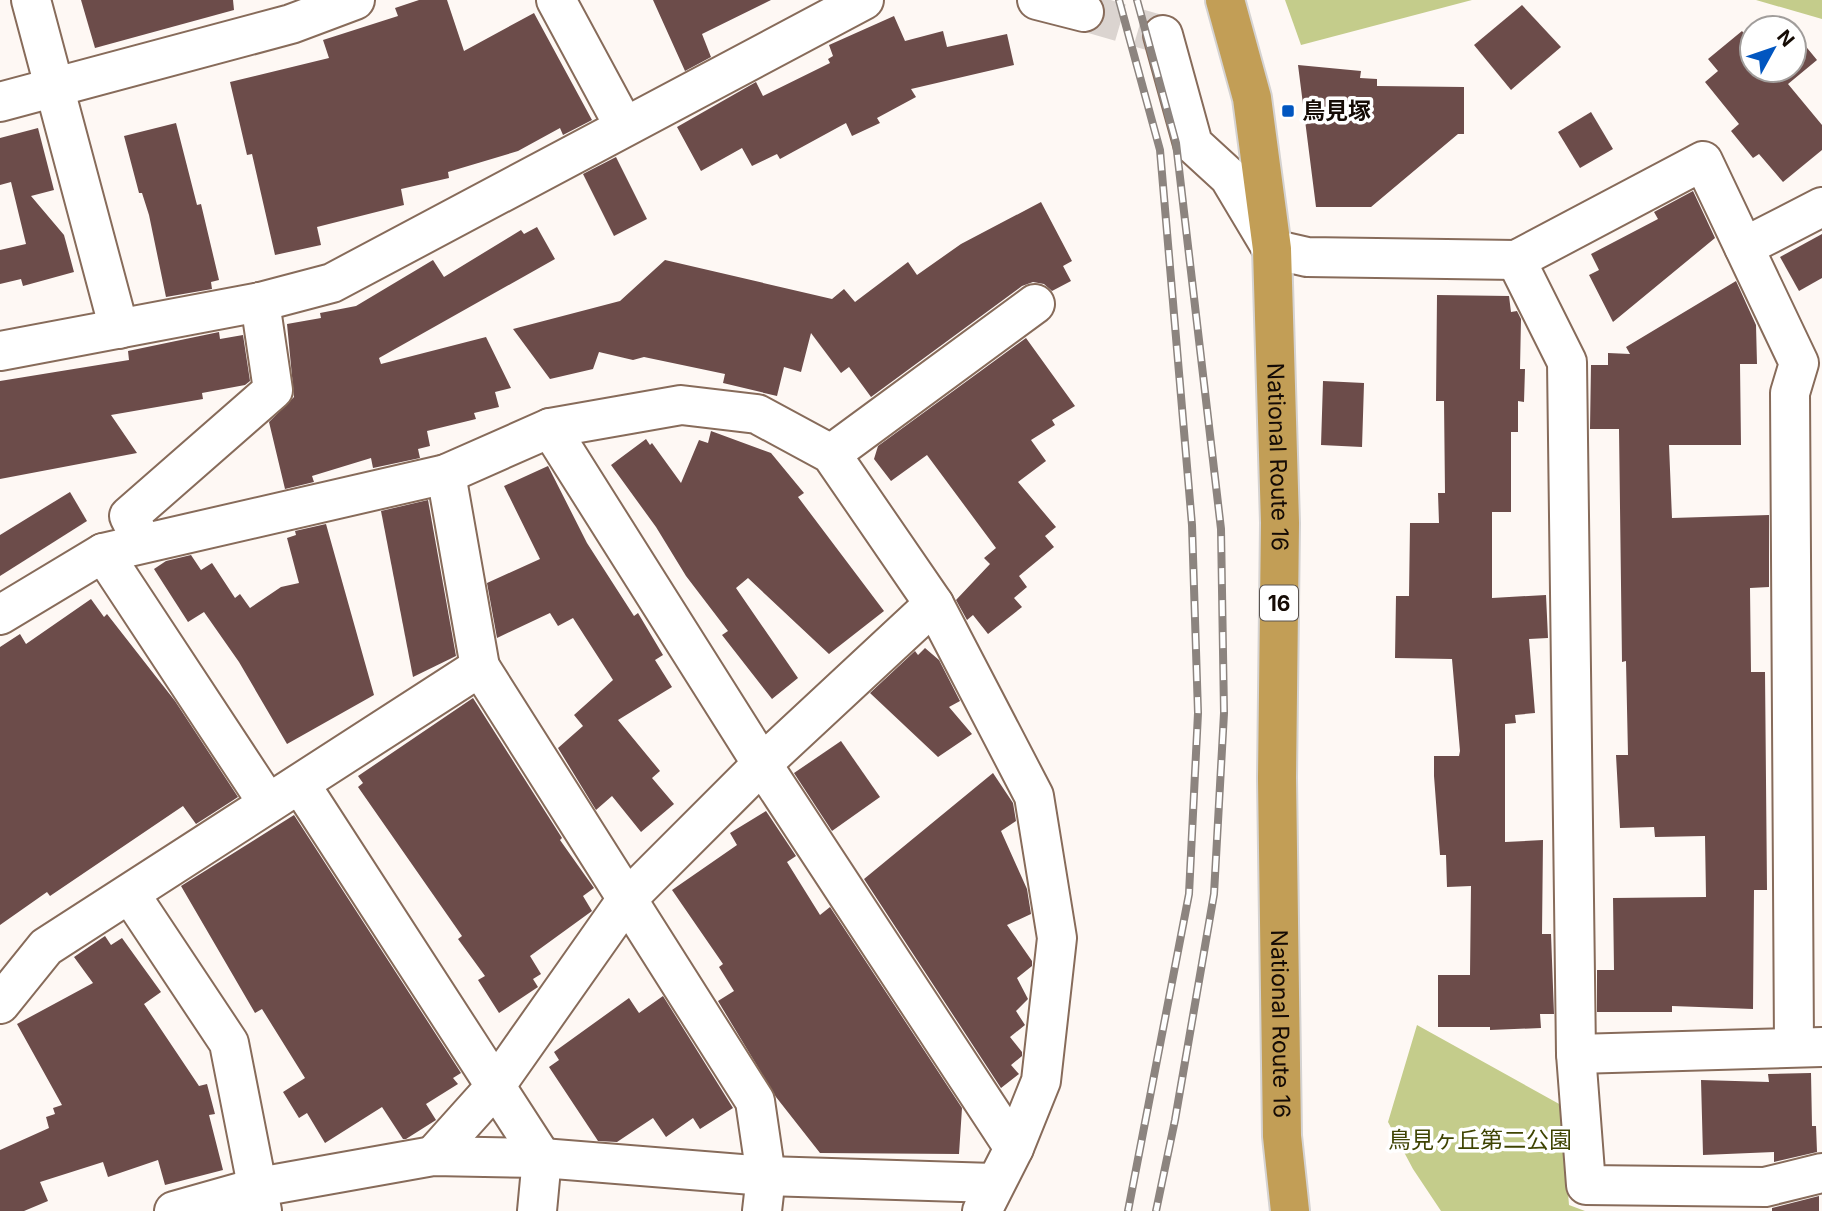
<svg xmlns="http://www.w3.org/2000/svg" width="1822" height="1211" viewBox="0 0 1822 1211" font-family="Inter,'Noto Sans JP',sans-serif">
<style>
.green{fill:#c4cc8b}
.building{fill:#6c4c4a}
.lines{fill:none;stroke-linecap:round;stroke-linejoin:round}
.minor-tunnel{stroke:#dbd4d0;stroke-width:38;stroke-dasharray:38 19;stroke-linecap:butt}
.minor-casing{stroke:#876b5a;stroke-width:42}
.highway-casing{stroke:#d5d3d2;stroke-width:42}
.minor{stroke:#fff;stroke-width:38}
.highway{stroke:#c29e56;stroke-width:38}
.rail-casing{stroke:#8c847f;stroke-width:8}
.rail{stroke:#fff;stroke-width:5;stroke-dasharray:16;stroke-linecap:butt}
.poi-dot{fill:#0156c0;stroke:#fff;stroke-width:2.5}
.labels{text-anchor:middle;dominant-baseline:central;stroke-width:7;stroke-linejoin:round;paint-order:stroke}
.shield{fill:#fff;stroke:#5b5450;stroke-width:2}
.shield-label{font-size:21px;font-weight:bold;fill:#150b05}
.poi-label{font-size:23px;font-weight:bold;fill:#150b05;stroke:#fff;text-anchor:start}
.street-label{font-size:23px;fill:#150b05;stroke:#fff}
.park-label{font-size:23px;fill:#3f4403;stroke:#fff}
</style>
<rect width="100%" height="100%" fill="#fef8f4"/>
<g class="green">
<path d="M 1285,0 L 1472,0 L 1301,45 Z"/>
<path d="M 1756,0 L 1822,0 L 1822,19 Z"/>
<path d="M 1417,1025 L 1561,1105 L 1569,1205 L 1585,1211 L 1441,1211 L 1413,1169 L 1388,1122 Z"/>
</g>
<g class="building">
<path d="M 81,0 L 233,0 L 234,10 L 95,48 Z"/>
<path d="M 419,0 L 447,0 L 464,51 L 534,13 L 592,120 L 563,135 L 560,128 L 518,151 L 448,172 L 449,178 L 401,189 L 404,205 L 317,227 L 321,245 L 275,255 L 252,154 L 247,155 L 230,82 L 329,58 L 323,40 L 398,16 L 395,8 Z"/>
<path d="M 653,0 L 771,0 L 702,34 L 711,57 L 685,71 Z"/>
<path d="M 1522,5 L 1561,47 L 1511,90 L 1474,45 Z"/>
<path d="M 894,16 L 905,41 L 943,31 L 947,47 L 1007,34 L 1014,65 L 911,89 L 916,97 L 877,118 L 880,123 L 852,136 L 846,123 L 780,159 L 777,154 L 752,166 L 742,148 L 701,171 L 677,127 L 756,82 L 763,96 L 830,63 L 828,59 L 833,56 L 829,45 Z"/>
<path d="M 1742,31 L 1752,44 L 1752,70 L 1794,70 L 1794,32 L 1817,60 L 1788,84 L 1822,125 L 1822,150 L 1783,182 L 1759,154 L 1753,158 L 1731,131 L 1739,124 L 1705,82 L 1718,71 L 1708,59 Z"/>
<path d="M 1298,65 L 1361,71 L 1360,78 L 1377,79 L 1377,86 L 1464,87 L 1464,134 L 1458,134 L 1371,207 L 1316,207 Z"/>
<path d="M 1591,112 L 1613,149 L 1580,168 L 1558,132 Z"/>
<path d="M 176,123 L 197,205 L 201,204 L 219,280 L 211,282 L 212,289 L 166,297 L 149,215 L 142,193 L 139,193 L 124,136 Z"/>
<path d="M 38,128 L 54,190 L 31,196 L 64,235 L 74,272 L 23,286 L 21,279 L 0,284 L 0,250 L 26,244 L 11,182 L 0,185 L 0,138 Z"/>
<path d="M 616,157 L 647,219 L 614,236 L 583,174 Z"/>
<path d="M 1693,191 L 1715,238 L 1613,322 L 1589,275 L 1599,270 L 1591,254 L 1658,219 L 1654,212 Z"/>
<path d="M 1041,202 L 1072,261 L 1063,266 L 1071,281 L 1052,291 L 1044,284 L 1033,282 L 1022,286 L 871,397 L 849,367 L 841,373 L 811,333 L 801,372 L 784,367 L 777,396 L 723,383 L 725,374 L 644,357 L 633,360 L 599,352 L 593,369 L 550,379 L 513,329 L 620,301 L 665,260 L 832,299 L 844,289 L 855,302 L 908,262 L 917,275 L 961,244 Z"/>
<path d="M 537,227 L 555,259 L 379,358 L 381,364 L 486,337 L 511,388 L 495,392 L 499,407 L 474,413 L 476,419 L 427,431 L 430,446 L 418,449 L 420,458 L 373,468 L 371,458 L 312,476 L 314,482 L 285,489 L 269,422 L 294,397 L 287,324 L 321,318 L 320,313 L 356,306 L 433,260 L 444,277 L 521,230 L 524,234 Z"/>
<path d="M 1822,234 L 1822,278 L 1799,291 L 1780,257 Z"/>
<path d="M 1736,281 L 1756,325 L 1757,364 L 1740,364 L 1741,445 L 1669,445 L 1672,518 L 1769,515 L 1769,587 L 1750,588 L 1751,672 L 1765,672 L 1767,890 L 1754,890 L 1753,1009 L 1672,1006 L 1672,1012 L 1597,1012 L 1597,970 L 1614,970 L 1613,898 L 1706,897 L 1705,836 L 1655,837 L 1654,827 L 1620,828 L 1616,755 L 1628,755 L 1626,661 L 1622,662 L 1619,429 L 1590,429 L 1591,365 L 1608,365 L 1608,353 L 1630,354 L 1626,347 Z"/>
<path d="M 1437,295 L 1509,296 L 1511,312 L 1517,311 L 1521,319 L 1520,369 L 1525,369 L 1524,402 L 1518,401 L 1518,432 L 1511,432 L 1511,512 L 1492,512 L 1492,598 L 1546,595 L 1548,638 L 1529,639 L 1535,713 L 1515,715 L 1516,723 L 1505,724 L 1505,842 L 1543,840 L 1542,934 L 1551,934 L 1554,1014 L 1540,1014 L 1541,1028 L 1490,1030 L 1490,1027 L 1438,1027 L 1438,975 L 1470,975 L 1471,886 L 1447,887 L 1446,855 L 1440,855 L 1434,776 L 1434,756 L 1459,756 L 1460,751 L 1452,659 L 1395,658 L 1396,596 L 1409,596 L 1410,523 L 1439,523 L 1438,493 L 1445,493 L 1444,401 L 1436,401 Z"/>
<path d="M 219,332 L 220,339 L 243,335 L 250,381 L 245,385 L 202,393 L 203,399 L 111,415 L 137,453 L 0,479 L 0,381 L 129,360 L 128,351 Z"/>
<path d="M 1026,338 L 1075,406 L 1052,420 L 1055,425 L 1031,440 L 1046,461 L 1018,482 L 1056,527 L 1045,536 L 1054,547 L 1019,576 L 1027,587 L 1014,598 L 1022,607 L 988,634 L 973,615 L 967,620 L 956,600 L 990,564 L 984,558 L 996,548 L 927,455 L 891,481 L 874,459 L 878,446 Z"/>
<path d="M 1323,381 L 1364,383 L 1362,447 L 1321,445 Z"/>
<path d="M 711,431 L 771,453 L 804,493 L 798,497 L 884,611 L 829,654 L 748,578 L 736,588 L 798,678 L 772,699 L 722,635 L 728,631 L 686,576 L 656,527 L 611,465 L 646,439 L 650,445 L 652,443 L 681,483 L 699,440 L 708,443 Z"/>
<path d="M 548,466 L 587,543 L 634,616 L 638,613 L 663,655 L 655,660 L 672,687 L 618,720 L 660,771 L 652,778 L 674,804 L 641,832 L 612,796 L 596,810 L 558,748 L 583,726 L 574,715 L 613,680 L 573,618 L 558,626 L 550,613 L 497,638 L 487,583 L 540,559 L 504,486 Z"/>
<path d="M 70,492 L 87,521 L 0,576 L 0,535 Z"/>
<path d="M 428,500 L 456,656 L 413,677 L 381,511 Z"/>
<path d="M 326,524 L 374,695 L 287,744 L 239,662 L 204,612 L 188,622 L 154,569 L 166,561 L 191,555 L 201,570 L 212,563 L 235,598 L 240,594 L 250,608 L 281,587 L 299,583 L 287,538 L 296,535 L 295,531 Z"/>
<path d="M 91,599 L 104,617 L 107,614 L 175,701 L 238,797 L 196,824 L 183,806 L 50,896 L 47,892 L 0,925 L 0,647 L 20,634 L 26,644 Z"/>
<path d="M 925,648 L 939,660 L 960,701 L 949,707 L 972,734 L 938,757 L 870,693 L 915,651 L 918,655 Z"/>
<path d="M 473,698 L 562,838 L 560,840 L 594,888 L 583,896 L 592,911 L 530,956 L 541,974 L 533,979 L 538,987 L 499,1013 L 478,980 L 485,976 L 458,939 L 462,936 L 358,787 L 363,783 L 358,776 Z"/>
<path d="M 841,741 L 880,797 L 832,831 L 794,773 Z"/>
<path d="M 993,773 L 1013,803 L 1016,821 L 1001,831 L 1027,889 L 1031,914 L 1007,925 L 1032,961 L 1032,966 L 1017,978 L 1028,999 L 1016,1011 L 1025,1025 L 1010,1037 L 1022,1052 L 1022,1056 L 1011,1065 L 1019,1074 L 1001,1088 L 864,879 Z"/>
<path d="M 766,811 L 796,856 L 787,862 L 820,915 L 830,907 L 962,1108 L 959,1154 L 820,1153 L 776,1097 L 718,1001 L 734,991 L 719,967 L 723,964 L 672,890 L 737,845 L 730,833 Z"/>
<path d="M 294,815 L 461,1073 L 453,1078 L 458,1084 L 426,1104 L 436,1120 L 406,1139 L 403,1139 L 382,1107 L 325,1143 L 307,1113 L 299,1118 L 283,1092 L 305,1078 L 262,1009 L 255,1013 L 181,886 Z"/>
<path d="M 105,936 L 111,945 L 122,938 L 161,992 L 144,1004 L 199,1086 L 207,1084 L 215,1114 L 209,1115 L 223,1170 L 165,1185 L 158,1160 L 108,1177 L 103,1162 L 40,1182 L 48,1201 L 24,1211 L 0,1211 L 0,1150 L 49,1128 L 46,1117 L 55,1114 L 53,1108 L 62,1105 L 17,1024 L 93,983 L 74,957 Z"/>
<path d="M 663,996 L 733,1108 L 700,1129 L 693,1118 L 666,1137 L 653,1118 L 617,1142 L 598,1141 L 549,1067 L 559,1060 L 554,1052 L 629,998 L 639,1013 Z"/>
<path d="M 1811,1073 L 1812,1126 L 1816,1126 L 1817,1152 L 1774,1162 L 1774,1152 L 1703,1155 L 1701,1080 L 1769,1082 L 1768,1074 Z"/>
<path d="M 1819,1196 L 1819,1211 L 1772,1211 L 1772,1208 Z"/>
</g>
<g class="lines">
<path class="minor-tunnel" d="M 1084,12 L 1163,35"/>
<g class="minor-casing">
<g id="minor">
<path d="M 31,0 L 119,329"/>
<path d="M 556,0 L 624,126"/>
<path d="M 1037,0 L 1084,12"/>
<path d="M 1163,35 L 1193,144 L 1229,177 L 1272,249 L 1307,257 L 1516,260 L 1703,161 L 1799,363 L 1790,393 L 1794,1047"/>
<path d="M 0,102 L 291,24 L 355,0"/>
<path d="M 1744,247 L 1822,207"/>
<path d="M 1516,260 L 1567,362 L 1576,1054 L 1586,1185 L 1765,1187 L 1822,1173"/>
<path d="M 0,351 L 260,302 L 332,283 L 864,0"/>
<path d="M 550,428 L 762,764 L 1014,1148"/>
<path d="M 831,454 L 1035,304"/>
<path d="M 142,542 L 129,516 L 273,390 L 260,302"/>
<path d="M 103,553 L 267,802"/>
<path d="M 934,604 L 1034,796 L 1057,938 L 1041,1081 L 1014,1148 L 982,1211"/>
<path d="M 0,615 L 103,553 L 446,474 L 550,428 L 681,405 L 757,414 L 831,454 L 934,604 L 762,764 L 627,899 L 494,1088 L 433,1156"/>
<path d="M 480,667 L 755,1101 L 766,1176 L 762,1211"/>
<path d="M 300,784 L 542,1158 L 537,1211"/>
<path d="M 130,894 L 229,1043 L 262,1211"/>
<path d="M 0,1004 L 46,947 L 480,667 L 446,474"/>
<path d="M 1576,1054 L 1822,1047"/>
<path d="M 174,1211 L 259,1187 L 433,1156 L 542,1158 L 766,1176 L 994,1183"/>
</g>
</g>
<g class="highway-casing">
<g id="highway">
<path id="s1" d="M 1225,0 L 1252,98 L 1272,249 L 1280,523 L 1277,778 L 1282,1136 L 1290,1211"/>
</g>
</g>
<use href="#minor" class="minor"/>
<use href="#highway" class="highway"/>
<g class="rail-casing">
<g id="rail">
<path d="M 1119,0 L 1160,150 L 1192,525 L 1198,713 L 1189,894 L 1128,1211"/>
<path d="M 1137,0 L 1176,143 L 1221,529 L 1224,713 L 1214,894 L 1175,1120 L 1156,1211"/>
</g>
</g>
<use href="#rail" class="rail"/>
</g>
<rect class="poi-dot" x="1281" y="104" width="14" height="14" rx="3.5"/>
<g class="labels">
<rect class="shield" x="1260" y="585.5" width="38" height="35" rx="5"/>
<g class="shield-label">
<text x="1279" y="603">16</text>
</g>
<g class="poi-label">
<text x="1302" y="111">鳥見塚</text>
</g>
<g class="street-label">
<text stroke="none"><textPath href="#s1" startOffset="462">National Route 16</textPath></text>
<text stroke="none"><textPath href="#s1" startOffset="1029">National Route 16</textPath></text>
</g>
<g class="park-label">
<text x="1480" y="1140">鳥見ヶ丘第二公園</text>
</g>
</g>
<g transform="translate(1773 49) rotate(50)"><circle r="33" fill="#ffffff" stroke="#a19d9b" stroke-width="2"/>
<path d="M0-5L12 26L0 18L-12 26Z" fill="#0156c0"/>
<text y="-10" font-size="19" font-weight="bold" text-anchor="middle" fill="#150b05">N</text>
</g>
</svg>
